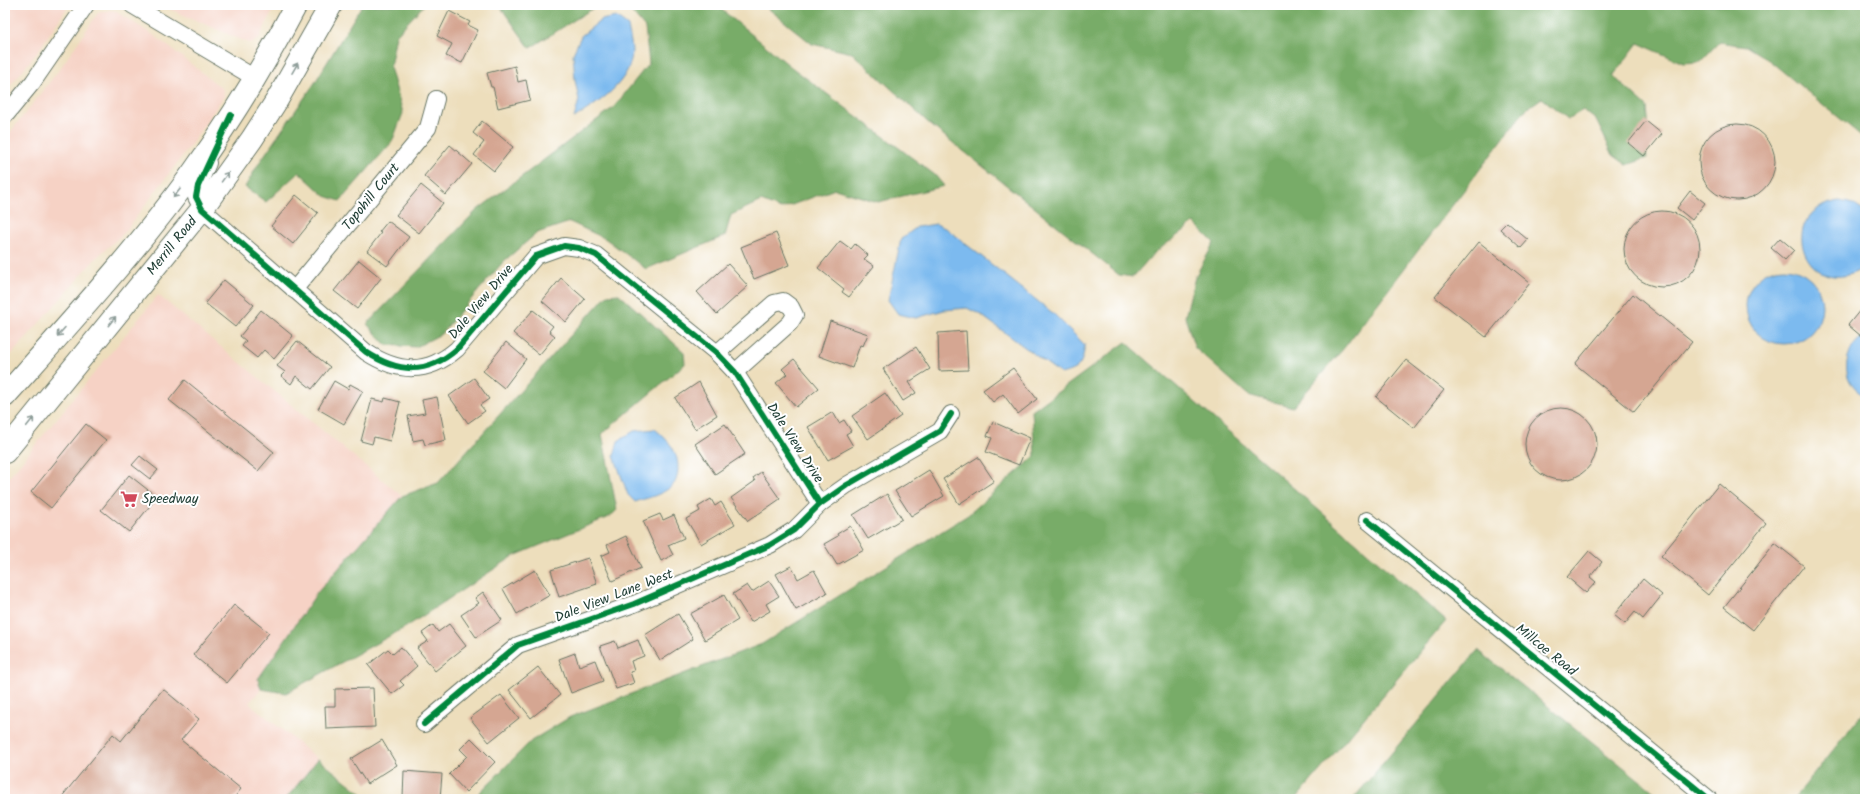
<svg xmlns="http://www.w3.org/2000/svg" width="1870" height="804" viewBox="0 0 1870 804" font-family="Kalam,sans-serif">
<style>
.built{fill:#f6d2c5}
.forest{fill:#78ac68;stroke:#4c744e}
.water{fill:#7cbaef;stroke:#4e7c92}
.building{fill:#d5a692}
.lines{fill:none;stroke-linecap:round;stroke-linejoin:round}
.minor-casing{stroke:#677564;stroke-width:18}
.primary-casing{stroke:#677564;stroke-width:24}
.minor{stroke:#fff;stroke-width:16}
.primary{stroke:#fff;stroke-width:22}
.cycleway-casing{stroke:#fff;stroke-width:8}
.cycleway{stroke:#00873e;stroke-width:6}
.oneway{stroke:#8f9e9a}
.labels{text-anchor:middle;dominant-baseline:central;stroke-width:4;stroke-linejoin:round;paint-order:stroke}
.street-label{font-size:14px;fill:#1f3d34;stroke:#fff}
.poi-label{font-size:14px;fill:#1f3d34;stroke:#fff;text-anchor:start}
</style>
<rect width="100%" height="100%" fill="#fff"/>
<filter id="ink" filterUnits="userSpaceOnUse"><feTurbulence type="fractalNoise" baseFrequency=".025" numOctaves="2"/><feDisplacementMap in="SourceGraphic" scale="8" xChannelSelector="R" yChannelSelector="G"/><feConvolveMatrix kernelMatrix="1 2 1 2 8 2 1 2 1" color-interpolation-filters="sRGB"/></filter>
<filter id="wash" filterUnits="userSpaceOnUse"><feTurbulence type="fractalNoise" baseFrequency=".012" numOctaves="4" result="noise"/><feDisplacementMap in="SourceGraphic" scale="16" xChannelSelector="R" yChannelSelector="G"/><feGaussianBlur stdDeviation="0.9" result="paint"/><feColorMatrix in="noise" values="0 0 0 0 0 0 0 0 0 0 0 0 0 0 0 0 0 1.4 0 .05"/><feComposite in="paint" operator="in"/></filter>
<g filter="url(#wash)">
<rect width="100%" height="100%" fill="#eddebc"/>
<g class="built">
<path d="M 5,5 L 69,5 L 36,54 L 5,92 Z"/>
<path d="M 160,5 L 276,5 L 258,40 L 249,43 Z"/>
<path d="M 111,10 L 115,11 L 155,36 L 223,89 L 224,96 L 190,146 L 124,233 L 97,257 L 5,362 L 5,139 L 59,70 L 98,13 Z"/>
<path d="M 158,295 L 402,496 L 317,593 L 258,679 L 261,689 L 249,703 L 318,759 L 286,799 L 5,799 L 5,482 Z"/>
</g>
<g class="forest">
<path d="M 362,5 L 424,5 L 396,35 L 390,67 L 403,113 L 392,142 L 340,201 L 325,196 L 299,172 L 266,202 L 245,187 L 259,163 L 314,84 Z"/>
<path d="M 499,5 L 598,5 L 530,48 Z"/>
<path d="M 619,5 L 716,5 L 790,66 L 935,175 L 944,186 L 878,202 L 835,189 L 781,209 L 761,201 L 731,215 L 725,236 L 646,269 L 606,239 L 570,222 L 537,233 L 504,261 L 441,334 L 416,347 L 386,345 L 367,324 L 476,211 L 614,107 L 649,63 L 645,28 L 629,9 Z"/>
<path d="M 764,5 L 1865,5 L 1865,139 L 1770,61 L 1746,46 L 1719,42 L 1700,62 L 1683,63 L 1638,43 L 1613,76 L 1647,107 L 1649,129 L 1644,142 L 1647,158 L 1627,165 L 1613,155 L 1596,120 L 1583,110 L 1568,119 L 1542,98 L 1525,110 L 1344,348 L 1293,407 L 1248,395 L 1195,348 L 1185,317 L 1195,277 L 1214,243 L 1194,223 L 1153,254 L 1133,277 L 1119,275 L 932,126 L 852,53 L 812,44 Z"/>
<path d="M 619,294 L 684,352 L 685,364 L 602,434 L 617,510 L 611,516 L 514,556 L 406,627 L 286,693 L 261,689 L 258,679 L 317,593 L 402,496 L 438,483 L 607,295 Z"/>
<path d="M 1126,342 L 1446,621 L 1296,799 L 473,799 L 531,741 L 570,717 L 762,644 L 968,515 L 1035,456 L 1032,411 Z"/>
<path d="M 1478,650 L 1663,799 L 1353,799 Z"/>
<path d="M 1865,710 L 1865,799 L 1794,799 Z"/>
<path d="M 318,759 L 366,797 L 373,799 L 286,799 Z"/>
</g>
<g class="water">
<path d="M 616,17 L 628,26 C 629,34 632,43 632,51 C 632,82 597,104 574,118 L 579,100 L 575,80 L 573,54 L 581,36 L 601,20 Z"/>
<path d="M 1840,201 L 1853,204 L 1865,212 L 1865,267 C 1807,306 1770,211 1840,201 Z"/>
<path d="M 936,224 L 947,229 L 1054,314 L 1085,345 C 1082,365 1080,369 1061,374 L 981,315 L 967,308 L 944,310 L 916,318 L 898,314 L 888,300 L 901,239 L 917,227 Z"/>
<circle cx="1784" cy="306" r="38"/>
<path d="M 1865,335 L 1865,396 C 1839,383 1842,349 1865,335 Z"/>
<path d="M 655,429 C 662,435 672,444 675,453 C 679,461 680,479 672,486 C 662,495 647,498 635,502 L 628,495 L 614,456 L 618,441 L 634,431 Z"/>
</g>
<g id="blocks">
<g class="building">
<path d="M 449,11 L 470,22 L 468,25 L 478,30 L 462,63 L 446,56 L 452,44 L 437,36 Z"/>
<path d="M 515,66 L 518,82 L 526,80 L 530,100 L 498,108 L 493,87 L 491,87 L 487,73 Z"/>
<path d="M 482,121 L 513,147 L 494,171 L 474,155 L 484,142 L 473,133 Z"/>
<path d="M 1646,121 L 1662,134 L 1644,156 L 1628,143 Z"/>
<circle cx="1737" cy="162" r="38"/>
<path d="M 450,145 L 472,164 L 446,195 L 424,176 Z"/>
<path d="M 421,185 L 443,203 L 419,233 L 396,215 Z"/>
<path d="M 1690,191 L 1705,203 L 1692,220 L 1677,208 Z"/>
<path d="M 296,195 L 318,213 L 293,244 L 271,226 Z"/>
<circle cx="1662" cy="249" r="38"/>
<path d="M 388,221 L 409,237 L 387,266 L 367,251 L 381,233 L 379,232 Z"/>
<path d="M 1507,222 L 1528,240 L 1521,248 L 1500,229 Z"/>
<path d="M 776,233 L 789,265 L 754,279 L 741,247 Z"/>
<path d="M 1780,238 L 1794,250 L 1785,260 L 1771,248 Z"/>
<path d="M 840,241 L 851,249 L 855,244 L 868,255 L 864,259 L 874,266 L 849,297 L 842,292 L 844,289 L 818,268 Z"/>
<path d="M 1479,242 L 1530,283 L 1486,337 L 1435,297 Z"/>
<path d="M 359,260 L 381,278 L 357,309 L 334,291 Z"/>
<path d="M 728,264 L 748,286 L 717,314 L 697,292 Z"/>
<path d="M 561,278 L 585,299 L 566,322 L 542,301 Z"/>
<path d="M 224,280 L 254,305 L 235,327 L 205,303 Z"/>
<path d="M 1633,294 L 1692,342 L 1634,412 L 1575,364 Z"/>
<path d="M 1865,304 L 1865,331 L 1861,336 L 1848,325 Z"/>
<path d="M 261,310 L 293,336 L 274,359 L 264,350 L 257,358 L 242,346 L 246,341 L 240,336 Z"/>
<path d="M 533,310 L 553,326 L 549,331 L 555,336 L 539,355 L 513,333 Z"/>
<path d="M 830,321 L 868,334 L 863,346 L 860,345 L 852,368 L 819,356 Z"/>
<path d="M 966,331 L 968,370 L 939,371 L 938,333 Z"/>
<path d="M 297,341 L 330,367 L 312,389 L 296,376 L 291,384 L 281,376 L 285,372 L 277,366 Z"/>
<path d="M 506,342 L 526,359 L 504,388 L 483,371 Z"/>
<path d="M 916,347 L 930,369 L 909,382 L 916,393 L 903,401 L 883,369 Z"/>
<path d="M 794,359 L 819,388 L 796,407 L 776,383 L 787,374 L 782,369 Z"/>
<path d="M 1406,360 L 1444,390 L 1414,428 L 1376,397 Z"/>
<path d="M 1013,368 L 1037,399 L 1018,414 L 1003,394 L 993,402 L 983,390 Z"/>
<path d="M 474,378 L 489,399 L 480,405 L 485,411 L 468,423 L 449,396 Z"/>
<path d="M 185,380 L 274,452 L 258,471 L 169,400 Z"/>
<path d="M 334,381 L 348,389 L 350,384 L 363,391 L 344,424 L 318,409 Z"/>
<path d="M 699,382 L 717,415 L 695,429 L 675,398 Z"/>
<path d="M 885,393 L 901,416 L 868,439 L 852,416 Z"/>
<path d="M 437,397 L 446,440 L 425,445 L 423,439 L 413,441 L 408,416 L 425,413 L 422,400 Z"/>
<path d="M 385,398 L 400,402 L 390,441 L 374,437 L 372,444 L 361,441 L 372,399 L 384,402 Z"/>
<circle cx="1561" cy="444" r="36"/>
<path d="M 833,412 L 839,423 L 844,420 L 851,431 L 846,434 L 853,446 L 828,460 L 808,427 Z"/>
<path d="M 993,422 L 1030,438 L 1019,465 L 986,452 L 992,438 L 987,436 Z"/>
<path d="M 86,424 L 106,440 L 51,508 L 31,492 Z"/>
<path d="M 725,424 L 745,454 L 715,474 L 695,444 Z"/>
<path d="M 140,456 L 158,470 L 150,479 L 132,465 Z"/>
<path d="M 978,457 L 994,481 L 959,504 L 943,479 Z"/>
<path d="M 929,470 L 944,496 L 911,516 L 895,491 Z"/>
<path d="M 761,472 L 780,499 L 748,521 L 731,498 L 755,481 L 753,478 Z"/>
<path d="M 129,475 L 157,497 L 129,532 L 101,510 Z"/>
<path d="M 1719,484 L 1766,523 L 1708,595 L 1661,556 Z"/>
<path d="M 887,494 L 902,519 L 868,539 L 853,515 Z"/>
<path d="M 711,499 L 715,506 L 721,502 L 735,524 L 701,544 L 686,519 L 700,511 L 698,507 Z"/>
<path d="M 660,514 L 663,520 L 674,515 L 684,538 L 668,545 L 673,555 L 661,561 L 643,521 Z"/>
<path d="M 850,526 L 864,550 L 837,565 L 824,544 L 838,536 L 837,534 Z"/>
<path d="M 626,536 L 641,568 L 612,581 L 601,556 L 610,552 L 607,545 Z"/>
<path d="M 1775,543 L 1804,566 L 1753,630 L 1724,607 Z"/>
<path d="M 1589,551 L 1602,562 L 1590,577 L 1596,582 L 1586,593 L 1567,577 Z"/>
<path d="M 588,558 L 597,584 L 559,597 L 551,570 Z"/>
<path d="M 791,566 L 798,579 L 814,570 L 827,593 L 796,610 L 776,574 Z"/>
<path d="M 535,570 L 550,595 L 517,614 L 503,589 Z"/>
<path d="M 1643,579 L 1662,595 L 1643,619 L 1635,612 L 1625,624 L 1614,615 Z"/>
<path d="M 769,581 L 779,596 L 766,604 L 770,611 L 751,622 L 733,594 L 747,585 L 752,592 Z"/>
<path d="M 483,592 L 502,620 L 476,637 L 461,615 L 479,603 L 475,598 Z"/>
<path d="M 724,595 L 738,620 L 705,640 L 690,614 Z"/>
<path d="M 234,605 L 269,633 L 227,683 L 193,655 Z"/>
<path d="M 678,614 L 693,639 L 660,660 L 645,635 Z"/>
<path d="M 449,624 L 466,646 L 435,671 L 417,648 L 428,641 L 422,633 L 433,625 L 438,632 Z"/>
<path d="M 638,640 L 644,656 L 631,661 L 634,671 L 630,672 L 634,683 L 616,689 L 600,646 L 615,641 L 618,648 Z"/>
<path d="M 401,647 L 417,666 L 400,681 L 404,685 L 392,694 L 368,665 L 388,649 L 393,654 Z"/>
<path d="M 575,653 L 579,666 L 595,660 L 603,681 L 571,693 L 559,659 Z"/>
<path d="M 538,667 L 560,695 L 531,718 L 509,690 Z"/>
<path d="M 373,688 L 375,727 L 326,729 L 325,706 L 335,706 L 335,689 Z"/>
<path d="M 163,689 L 199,719 L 181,740 L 241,789 L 233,799 L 60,799 L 113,734 L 121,741 Z"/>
<path d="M 501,695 L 519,718 L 489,742 L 470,718 Z"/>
<path d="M 471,738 L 495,762 L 466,792 L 449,774 L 467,756 L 460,749 Z"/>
<path d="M 382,740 L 397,765 L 367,784 L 351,759 Z"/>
<path d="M 404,771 L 442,774 L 440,799 L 403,797 Z"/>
</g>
</g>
</g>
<g filter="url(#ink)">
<use href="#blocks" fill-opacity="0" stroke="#677564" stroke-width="1"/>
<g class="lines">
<g class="minor-casing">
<g id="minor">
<path d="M 132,5 L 255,78"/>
<path d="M 5,116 L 33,82 L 86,5"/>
<path d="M 208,163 L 198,186 L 196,197 L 202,209 L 366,352 C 398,373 427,375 457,349 L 536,256 L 564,246 L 579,248 L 596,255 L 717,353 L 735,372 L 820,504"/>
<path d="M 294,290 L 428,128 L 436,99"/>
<path d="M 717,353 L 774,303 L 783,301 L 791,307 L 795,315 L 790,323 L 735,372"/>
<path d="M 1367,520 L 1709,799"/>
<path d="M 424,724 L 518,645 L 634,604 L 770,545 L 794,530 L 820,504 L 847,485 L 940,431 L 951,414"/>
</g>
</g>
<g class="primary-casing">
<g id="primary">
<path d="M 5,396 C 70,323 137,250 194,171 C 232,118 266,62 296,5"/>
<path d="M 5,452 L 202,209 L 252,139 L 277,100 L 331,5"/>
</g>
</g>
<use href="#minor" class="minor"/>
<use href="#primary" class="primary"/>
<g class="cycleway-casing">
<g id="cycleway">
<path d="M 231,115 L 198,186 L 196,197 L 202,209 L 366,352 C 398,373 427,375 457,349 L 536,256 L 564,246 L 579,248 L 596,255 L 717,353 L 735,372 L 820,504"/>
<path d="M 1367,520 L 1709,799"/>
<path d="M 424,724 L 518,645 L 634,604 L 770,545 L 794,530 L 820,504 L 847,485 L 940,431 L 951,414"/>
</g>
</g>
<use href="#cycleway" class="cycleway"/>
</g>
<defs><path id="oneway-shaft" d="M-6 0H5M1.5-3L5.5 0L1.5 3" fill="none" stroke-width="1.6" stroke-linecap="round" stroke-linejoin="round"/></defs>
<g class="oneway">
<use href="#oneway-shaft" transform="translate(295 68) rotate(-60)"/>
<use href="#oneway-shaft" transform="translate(225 177) rotate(-54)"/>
<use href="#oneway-shaft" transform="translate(177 193) rotate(128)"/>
<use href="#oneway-shaft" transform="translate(112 321) rotate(-51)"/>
<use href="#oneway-shaft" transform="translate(61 332) rotate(132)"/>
<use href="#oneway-shaft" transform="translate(30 422) rotate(-51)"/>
</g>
</g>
<defs>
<g id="supermarket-bare" transform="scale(1.38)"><path d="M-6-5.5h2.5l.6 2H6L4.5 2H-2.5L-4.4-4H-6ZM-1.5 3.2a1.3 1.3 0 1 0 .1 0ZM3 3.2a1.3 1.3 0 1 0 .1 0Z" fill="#d1495b" stroke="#fff" stroke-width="2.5" paint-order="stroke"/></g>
</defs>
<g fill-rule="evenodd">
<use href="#supermarket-bare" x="129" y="499"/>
</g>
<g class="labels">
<g class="street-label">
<text transform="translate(371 197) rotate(-51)">Topohill Court</text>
<text transform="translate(172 246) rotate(-51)">Merrill Road</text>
<text transform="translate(481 302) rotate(-50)">Dale View Drive</text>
<text transform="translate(795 443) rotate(57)">Dale View Drive</text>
<text transform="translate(614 596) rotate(-21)">Dale View Lane West</text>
<text transform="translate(1546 650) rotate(39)">Millcoe Road</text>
</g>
<g class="poi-label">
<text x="142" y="499">Speedway</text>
</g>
</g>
<rect width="1870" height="804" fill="none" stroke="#fff" stroke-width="20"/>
</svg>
